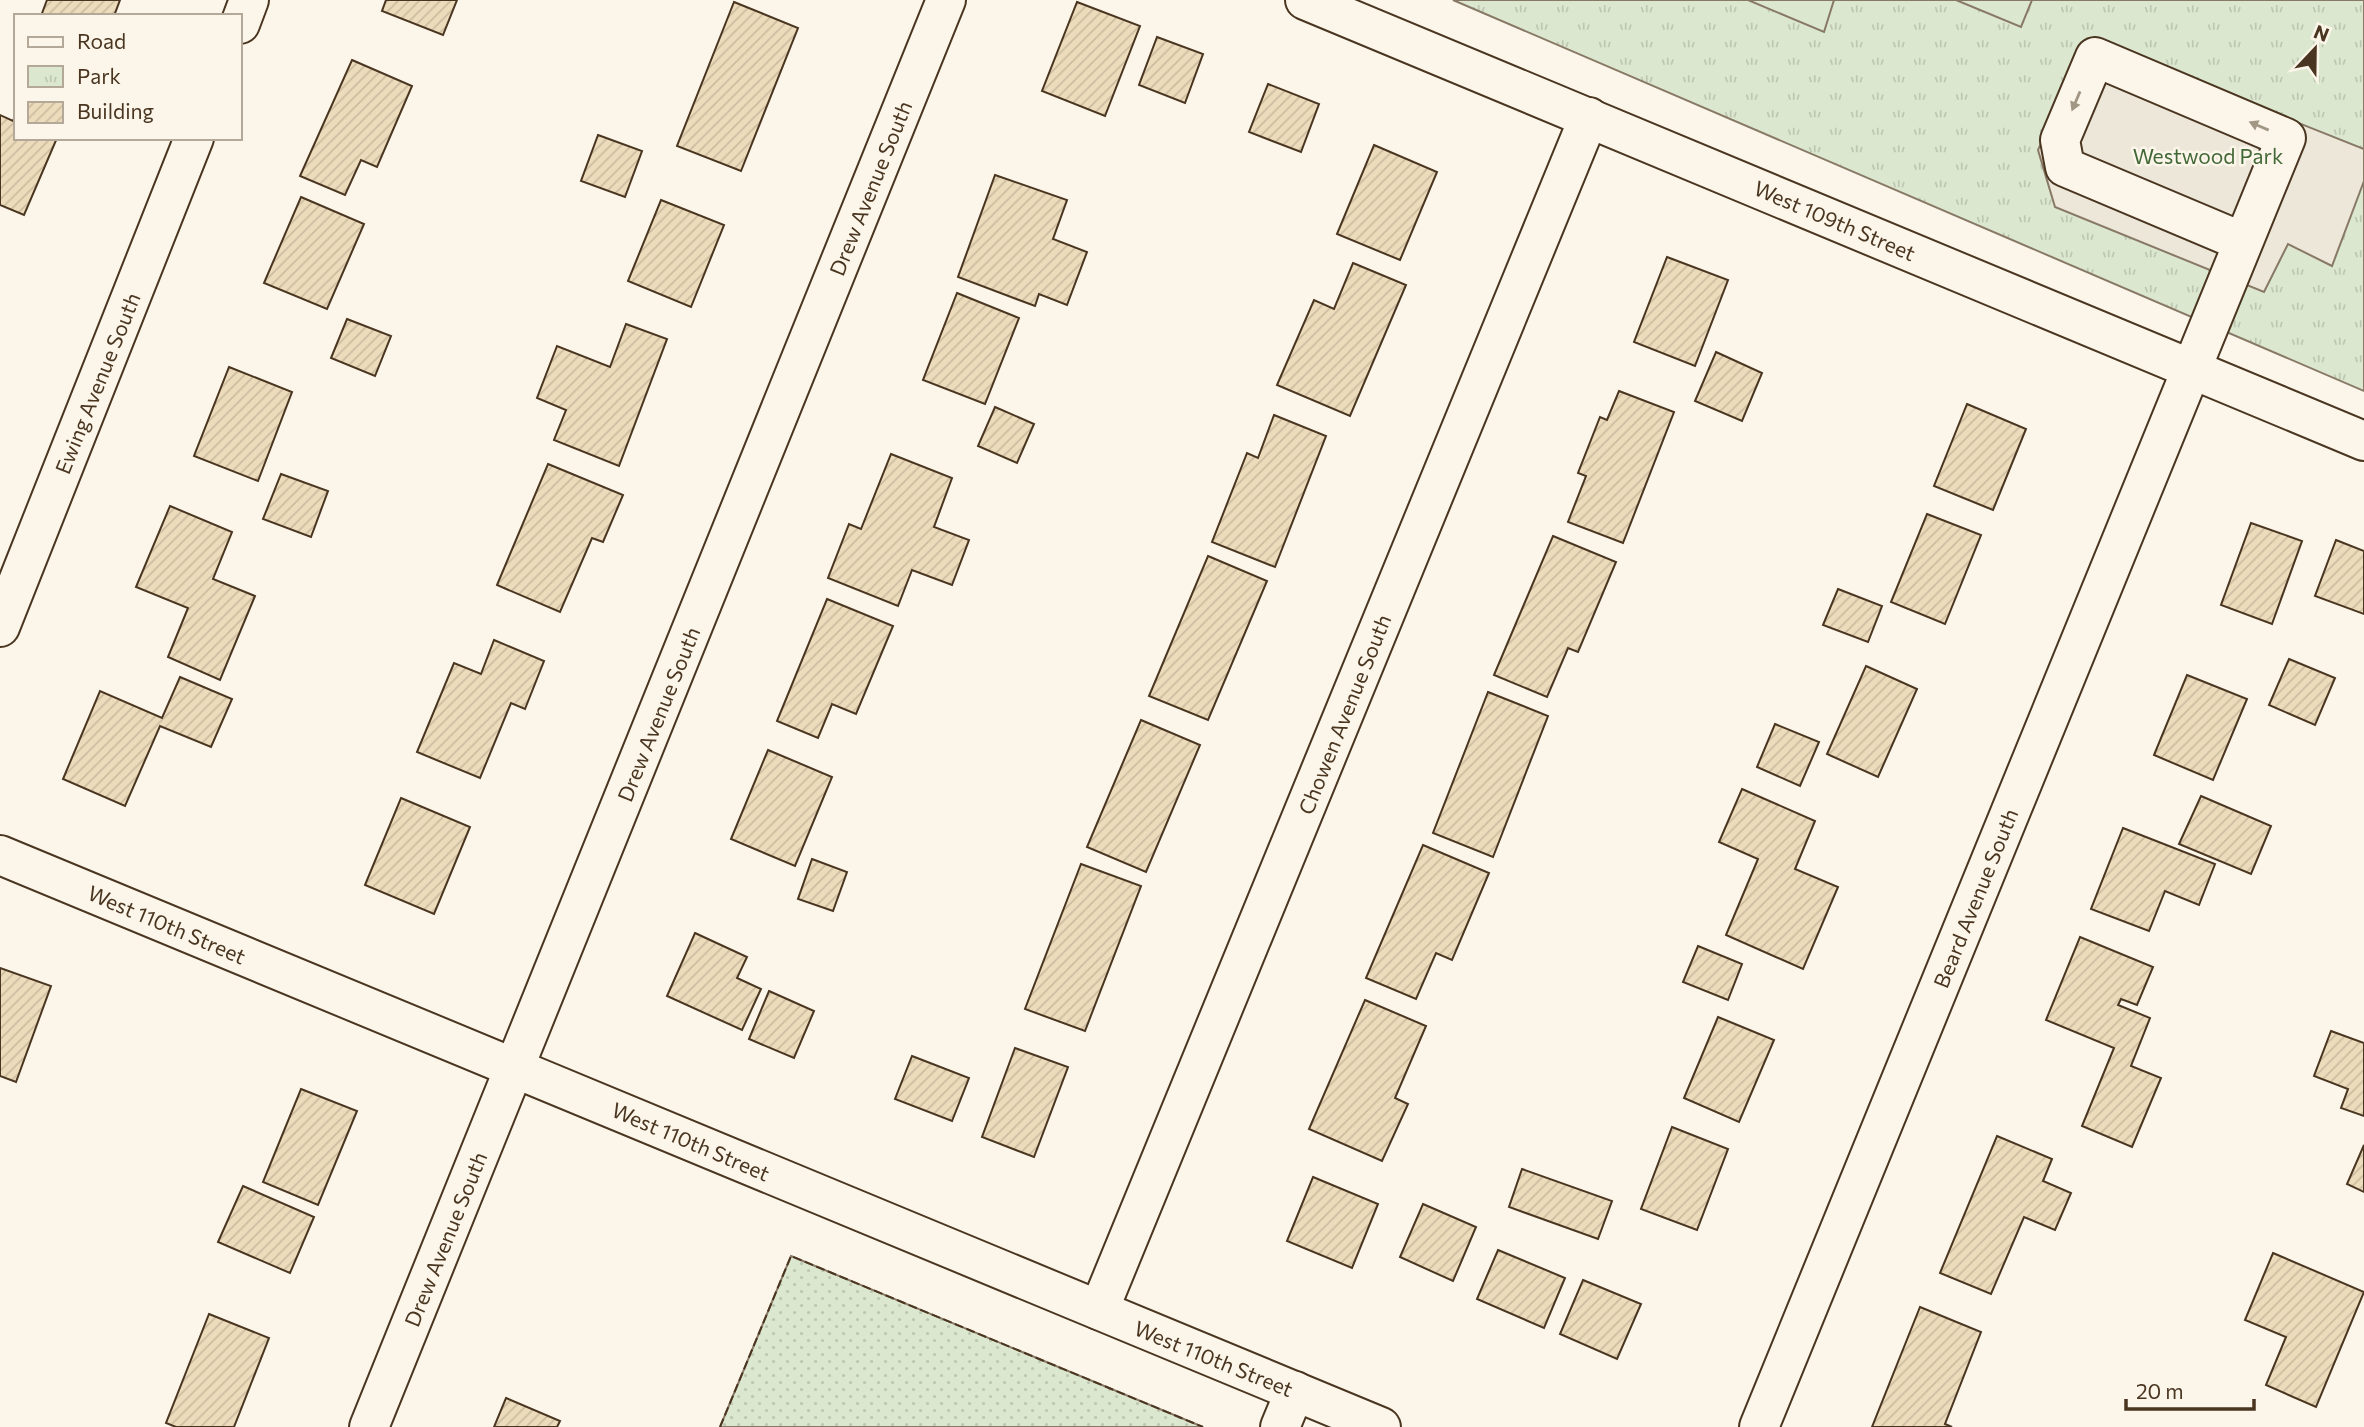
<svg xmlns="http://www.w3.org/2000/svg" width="2364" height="1427" viewBox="0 0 2364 1427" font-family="Commissioner,sans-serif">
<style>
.grass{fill:url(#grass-dots);stroke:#887966;stroke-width:2}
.park{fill:url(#park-tufts);stroke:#887966;stroke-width:2}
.pitch{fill:#dce7d0;stroke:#887966;stroke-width:2}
.parking{fill:#ede7d9;stroke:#887966;stroke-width:2}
.building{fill:url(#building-hatch);stroke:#4a3520;stroke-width:2}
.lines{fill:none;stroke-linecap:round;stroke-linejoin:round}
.minor-casing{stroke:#4a3520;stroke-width:42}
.minor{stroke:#fbf6e9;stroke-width:38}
.fence{stroke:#4a3520;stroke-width:2;stroke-dasharray:9 3.5;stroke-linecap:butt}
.oneway{fill:#a29684}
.labels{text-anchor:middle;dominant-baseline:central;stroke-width:5;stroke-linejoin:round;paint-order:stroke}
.park-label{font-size:21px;fill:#436837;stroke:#fbf6e9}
.street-label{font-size:21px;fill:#4a3520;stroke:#fbf6e9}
</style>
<defs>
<pattern id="grass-dots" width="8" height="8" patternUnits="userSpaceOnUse" patternTransform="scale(1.75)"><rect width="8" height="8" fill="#dce7d0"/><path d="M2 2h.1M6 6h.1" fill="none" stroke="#bec7b2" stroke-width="1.8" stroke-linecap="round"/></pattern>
<pattern id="park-tufts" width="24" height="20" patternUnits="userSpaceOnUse" patternTransform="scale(1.75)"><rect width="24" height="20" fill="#dce7d0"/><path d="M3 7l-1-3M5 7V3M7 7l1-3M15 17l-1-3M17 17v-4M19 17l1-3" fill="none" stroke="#bec7b2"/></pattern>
<pattern id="building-hatch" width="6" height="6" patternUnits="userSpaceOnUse" patternTransform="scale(1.75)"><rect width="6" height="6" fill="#ecdcbc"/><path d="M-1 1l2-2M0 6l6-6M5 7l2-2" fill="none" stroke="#ccbda1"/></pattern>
</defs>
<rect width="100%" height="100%" fill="#fbf6e9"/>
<path class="grass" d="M 791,1256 L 1203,1427 L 720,1427 Z"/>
<path class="park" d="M 1453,0 L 2364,0 L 2364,391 Z"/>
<g class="pitch">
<path d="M 1748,0 L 1834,0 L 1824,32 Z"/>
<path d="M 1956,0 L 2032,0 L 2021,27 Z"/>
</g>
<path class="parking" d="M 2087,39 L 2364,149 L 2364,181 L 2332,266 L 2288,244 L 2264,292 L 2055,207 L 2038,150 Z"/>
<g class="building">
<path d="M 47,0 L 120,0 L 114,16 L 41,16 Z"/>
<path d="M 386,0 L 457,0 L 443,35 L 382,11 Z"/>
<path d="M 734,2 L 798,28 L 741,171 L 677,146 Z"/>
<path d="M 1077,2 L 1140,26 L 1105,116 L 1042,91 Z"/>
<path d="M 1157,37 L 1203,54 L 1185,103 L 1139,85 Z"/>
<path d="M 352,60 L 412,86 L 377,167 L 361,160 L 345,195 L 300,176 Z"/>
<path d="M 1268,84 L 1319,104 L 1301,152 L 1249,132 Z"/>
<path d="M 16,114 L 16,138 L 57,138 L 24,215 L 0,205 L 0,115 L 13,121 Z"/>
<path d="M 598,135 L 642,151 L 625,197 L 581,181 Z"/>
<path d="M 1374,145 L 1437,172 L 1400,260 L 1337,234 Z"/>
<path d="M 995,175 L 1067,200 L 1053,239 L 1087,252 L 1067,305 L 1039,294 L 1035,306 L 958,277 Z"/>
<path d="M 301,197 L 364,224 L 327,309 L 264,283 Z"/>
<path d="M 661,200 L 724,225 L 691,307 L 628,281 Z"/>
<path d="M 1667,257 L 1728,280 L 1695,366 L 1634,342 Z"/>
<path d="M 1353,263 L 1406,285 L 1350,416 L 1277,385 L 1314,300 L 1334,309 Z"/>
<path d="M 957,293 L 1019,318 L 985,404 L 923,380 Z"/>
<path d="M 347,319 L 391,336 L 375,376 L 331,358 Z"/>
<path d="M 626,324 L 667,339 L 619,466 L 554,440 L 566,410 L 537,398 L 557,346 L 610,367 Z"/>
<path d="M 1716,352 L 1762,373 L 1742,421 L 1695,401 Z"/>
<path d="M 229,367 L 292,392 L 258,481 L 194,456 Z"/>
<path d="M 1619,391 L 1674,412 L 1623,543 L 1568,522 L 1586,476 L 1578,473 L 1600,417 L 1607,420 Z"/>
<path d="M 1967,404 L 2026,429 L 1993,510 L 1934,486 Z"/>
<path d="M 995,407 L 1034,424 L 1017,463 L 978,446 Z"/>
<path d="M 1274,415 L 1326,436 L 1275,567 L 1212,542 L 1247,453 L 1258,458 Z"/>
<path d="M 891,454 L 952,478 L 934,527 L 969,540 L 952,585 L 912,570 L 898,606 L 828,578 L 849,524 L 861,529 Z"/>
<path d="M 548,464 L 623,495 L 603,542 L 592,538 L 560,612 L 497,585 Z"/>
<path d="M 281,474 L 328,491 L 311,537 L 263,519 Z"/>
<path d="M 170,506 L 232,532 L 213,579 L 255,596 L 220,680 L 168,657 L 188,608 L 136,587 Z"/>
<path d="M 1927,514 L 1981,535 L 1945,624 L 1891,602 Z"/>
<path d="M 2251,523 L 2302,541 L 2272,624 L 2221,605 Z"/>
<path d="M 1553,536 L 1616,562 L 1578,652 L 1568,648 L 1547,697 L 1494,675 Z"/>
<path d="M 2336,540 L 2364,551 L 2364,614 L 2315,596 Z"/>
<path d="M 1208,556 L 1267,581 L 1208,720 L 1149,696 Z"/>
<path d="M 1838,589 L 1882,606 L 1868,642 L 1823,625 Z"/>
<path d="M 827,599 L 893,626 L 856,714 L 832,704 L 818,738 L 777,721 Z"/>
<path d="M 494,640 L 544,661 L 525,709 L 511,703 L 480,778 L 417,752 L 454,663 L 481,674 Z"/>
<path d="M 2289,659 L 2335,678 L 2315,725 L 2269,705 Z"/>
<path d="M 1866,666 L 1917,689 L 1878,777 L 1827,754 Z"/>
<path d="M 2187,675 L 2247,699 L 2213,780 L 2154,755 Z"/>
<path d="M 180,677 L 232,699 L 211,747 L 160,726 L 125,806 L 63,779 L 100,691 L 162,718 Z"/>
<path d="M 1488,692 L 1548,716 L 1493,857 L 1433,833 Z"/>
<path d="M 1141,720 L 1200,745 L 1146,872 L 1087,847 Z"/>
<path d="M 1775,724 L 1819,742 L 1800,786 L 1757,767 Z"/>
<path d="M 768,750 L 832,777 L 795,866 L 731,839 Z"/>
<path d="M 1742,789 L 1815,821 L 1795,869 L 1838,887 L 1803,969 L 1726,935 L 1758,859 L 1719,842 Z"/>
<path d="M 2201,796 L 2271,826 L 2251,874 L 2179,844 Z"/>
<path d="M 401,798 L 470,827 L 434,914 L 365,885 Z"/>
<path d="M 2123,828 L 2215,864 L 2199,905 L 2165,891 L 2149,931 L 2091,909 Z"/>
<path d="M 1423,845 L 1489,873 L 1452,960 L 1436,953 L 1416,999 L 1366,978 Z"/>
<path d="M 812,859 L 847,872 L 833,911 L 798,899 Z"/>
<path d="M 1081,864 L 1141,886 L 1085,1031 L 1025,1009 Z"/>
<path d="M 695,933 L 747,957 L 737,978 L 761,989 L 742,1030 L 667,996 Z"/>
<path d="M 2080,937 L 2153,967 L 2137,1005 L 2121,999 L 2118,1005 L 2150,1018 L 2131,1066 L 2161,1078 L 2132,1147 L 2082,1126 L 2114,1048 L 2046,1020 Z"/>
<path d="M 1698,946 L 1742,964 L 1728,1000 L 1683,982 Z"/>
<path d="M 0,968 L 51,986 L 16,1082 L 0,1076 Z"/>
<path d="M 769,991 L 814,1011 L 794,1058 L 749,1039 Z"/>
<path d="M 1365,1000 L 1426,1026 L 1395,1098 L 1408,1104 L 1382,1161 L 1309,1129 Z"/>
<path d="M 1718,1017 L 1774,1040 L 1739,1122 L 1684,1098 Z"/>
<path d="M 2331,1031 L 2364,1043 L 2364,1116 L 2341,1108 L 2348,1089 L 2314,1076 Z"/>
<path d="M 1015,1048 L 1068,1067 L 1034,1157 L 982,1137 Z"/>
<path d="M 912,1056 L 969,1078 L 952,1121 L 895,1099 Z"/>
<path d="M 301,1089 L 357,1111 L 318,1205 L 263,1182 Z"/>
<path d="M 1672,1127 L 1728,1149 L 1697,1230 L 1641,1209 Z"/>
<path d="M 1997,1136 L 2052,1159 L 2043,1181 L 2071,1193 L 2055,1230 L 2024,1217 L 1991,1294 L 1940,1273 Z"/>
<path d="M 2364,1145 L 2364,1192 L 2347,1184 Z"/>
<path d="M 1522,1169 L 1612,1201 L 1598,1239 L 1509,1207 Z"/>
<path d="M 1313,1177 L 1378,1204 L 1352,1268 L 1287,1241 Z"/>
<path d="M 243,1186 L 314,1217 L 290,1273 L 218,1242 Z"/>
<path d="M 1423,1204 L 1476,1227 L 1453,1281 L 1400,1257 Z"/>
<path d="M 1498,1250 L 1565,1278 L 1544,1328 L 1477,1299 Z"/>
<path d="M 2273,1253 L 2364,1292 L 2316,1407 L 2266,1385 L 2286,1337 L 2245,1320 Z"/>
<path d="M 1583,1280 L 1641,1304 L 1617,1359 L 1560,1334 Z"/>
<path d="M 1920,1307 L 1981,1332 L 1945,1424 L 1952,1427 L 1872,1427 Z"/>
<path d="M 209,1314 L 269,1338 L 234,1427 L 176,1427 L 166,1423 Z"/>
<path d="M 506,1398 L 560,1421 L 557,1427 L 494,1427 Z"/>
</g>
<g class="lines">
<g class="minor-casing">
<g id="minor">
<path d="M 1305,0 L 2364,441"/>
<path d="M 240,24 L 249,0"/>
<path d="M 0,627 L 194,138"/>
<path d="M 0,855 L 1381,1427"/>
<path d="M 1099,1310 L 1589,117"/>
<path d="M 369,1427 L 946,0"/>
<path d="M 1280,1427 L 1295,1391"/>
<path d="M 1759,1427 L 2286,138 L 2095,57 L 2060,140 L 2065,167 L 2243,242"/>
</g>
</g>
<use href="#minor" class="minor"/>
<path class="fence" d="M 720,1427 L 791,1256 L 1203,1427"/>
</g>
<defs><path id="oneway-solid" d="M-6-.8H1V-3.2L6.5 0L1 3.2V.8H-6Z" transform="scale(1.75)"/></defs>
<g class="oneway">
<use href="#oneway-solid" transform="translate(2076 101) rotate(113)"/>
<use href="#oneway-solid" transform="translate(2259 126) rotate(-157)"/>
</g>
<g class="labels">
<g class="park-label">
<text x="2208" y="155">Westwood Park</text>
</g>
<g class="street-label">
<text transform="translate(870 188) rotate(-68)">Drew Avenue South</text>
<text transform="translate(1835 220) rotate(23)">West 109th Street</text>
<text transform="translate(97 383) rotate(-68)">Ewing Avenue South</text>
<text transform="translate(658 714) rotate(-68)">Drew Avenue South</text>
<text transform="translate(1344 714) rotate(-68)">Chowen Avenue South</text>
<text transform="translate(1975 898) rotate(-68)">Beard Avenue South</text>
<text transform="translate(167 924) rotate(23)">West 110th Street</text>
<text transform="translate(691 1141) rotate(23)">West 110th Street</text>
<text transform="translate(445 1239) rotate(-68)">Drew Avenue South</text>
<text transform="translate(1214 1358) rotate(22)">West 110th Street</text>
</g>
</g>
<rect x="14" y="14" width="228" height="126" fill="#fbf6e9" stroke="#b4a999" stroke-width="2"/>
<rect x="28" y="37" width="35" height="10" fill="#fbf6e9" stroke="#b4a999" stroke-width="2"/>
<text x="77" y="49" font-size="21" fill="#4a3520">Road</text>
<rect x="28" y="66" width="35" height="21" fill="url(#park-tufts)" stroke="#b4a999" stroke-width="2"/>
<text x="77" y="84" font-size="21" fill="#4a3520">Park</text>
<rect x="28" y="102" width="35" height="21" fill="url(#building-hatch)" stroke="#b4a999" stroke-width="2"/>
<text x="77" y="119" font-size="21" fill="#4a3520">Building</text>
<g transform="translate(2315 49) rotate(22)" stroke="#fbf6e9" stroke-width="5" paint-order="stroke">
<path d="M0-5L12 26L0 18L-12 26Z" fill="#4a3520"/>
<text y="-10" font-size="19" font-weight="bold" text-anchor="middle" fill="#4a3520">N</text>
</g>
<path d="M2126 1399v10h128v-10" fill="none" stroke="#4a3520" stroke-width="3.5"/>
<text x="2136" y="1399" font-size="21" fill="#4a3520" stroke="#fbf6e9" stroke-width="5" paint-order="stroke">20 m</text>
</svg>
